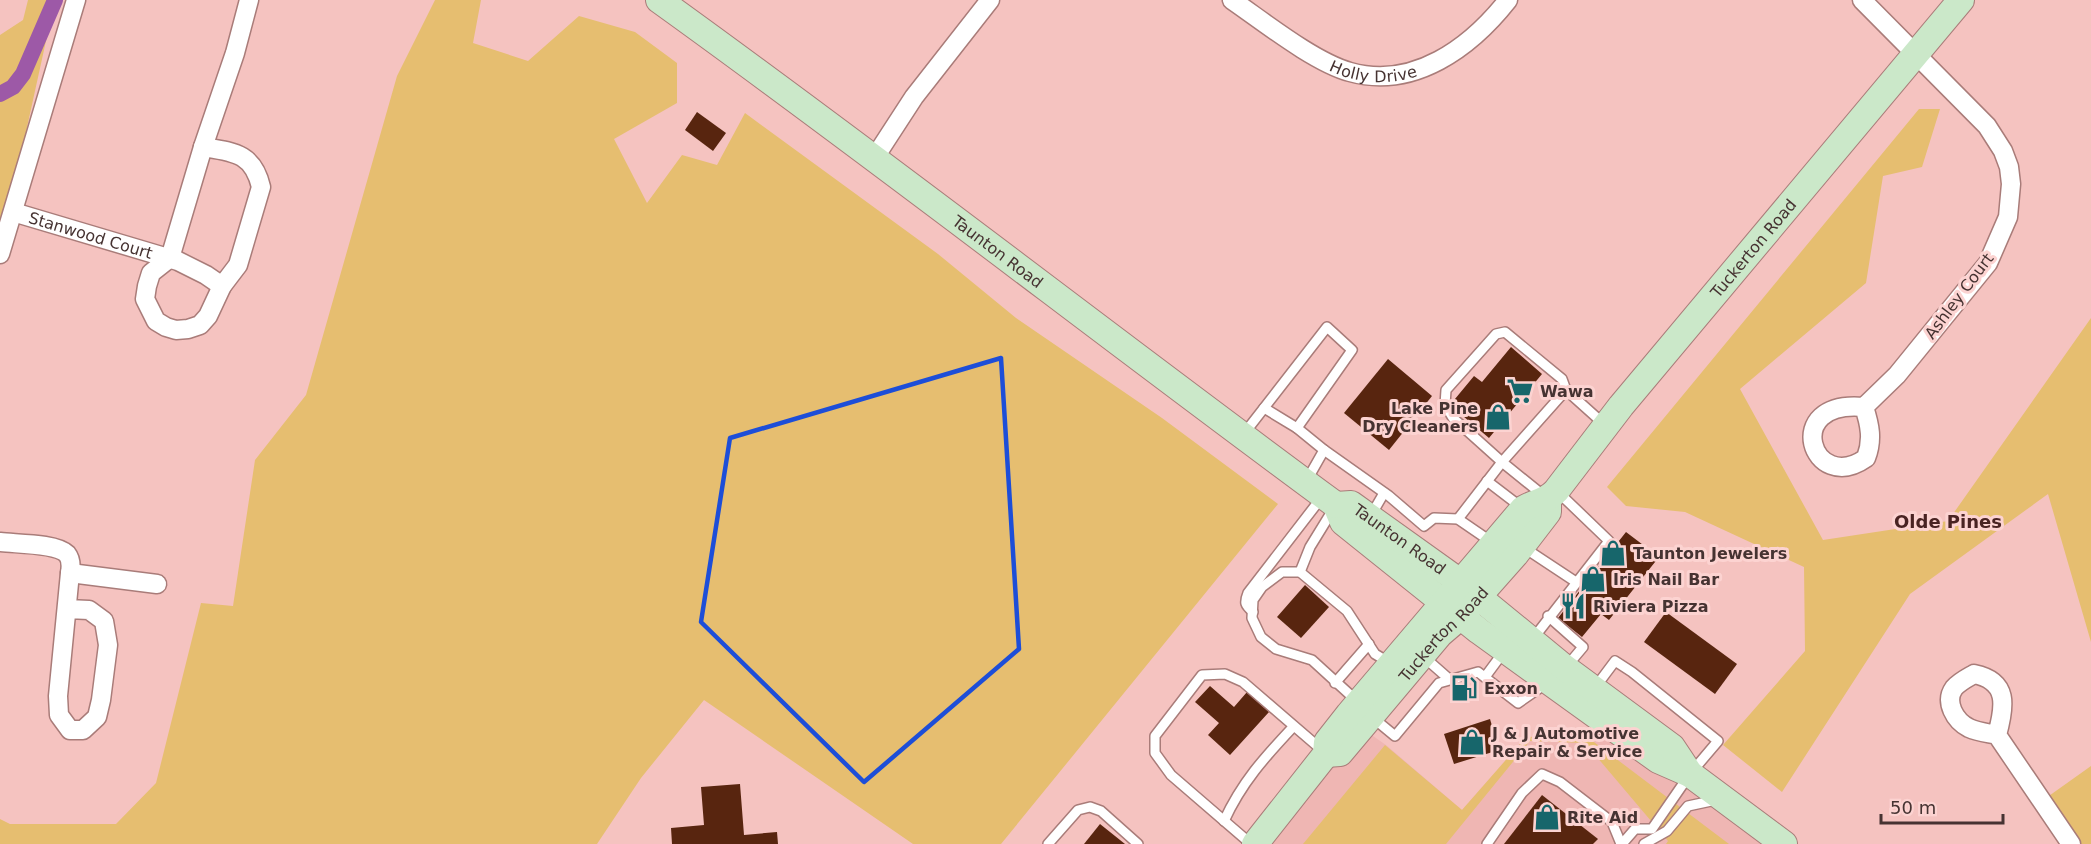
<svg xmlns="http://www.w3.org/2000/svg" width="2091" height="844" viewBox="0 0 2091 844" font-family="'DejaVu Sans',sans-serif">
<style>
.built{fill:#efb6b3}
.green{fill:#e6be70}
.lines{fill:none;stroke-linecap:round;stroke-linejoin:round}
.canal{stroke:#9d59a7;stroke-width:16}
.building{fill:#58250f}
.lane-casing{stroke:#a97c79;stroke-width:12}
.street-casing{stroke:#a97c79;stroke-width:21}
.secondary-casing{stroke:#a97c79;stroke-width:28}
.lane{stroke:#fff;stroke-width:9}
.street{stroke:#fff;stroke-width:18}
.secondary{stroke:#cbe8c9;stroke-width:26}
.marked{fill:none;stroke:#1d4ed8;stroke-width:4.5;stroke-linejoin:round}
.labels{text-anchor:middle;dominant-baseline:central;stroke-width:6;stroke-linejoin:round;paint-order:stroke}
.street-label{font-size:16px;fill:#463332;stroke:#fcd3d1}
.poi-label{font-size:16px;font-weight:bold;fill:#463332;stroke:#fcd3d1;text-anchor:start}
.neighbourhood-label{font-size:18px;font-weight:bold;fill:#492322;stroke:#fcd3d1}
</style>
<rect width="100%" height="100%" fill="#f5c3c0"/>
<path class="built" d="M 1605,711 L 1784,844 L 1256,844 L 1360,727 L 1386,745 L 1462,810 L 1526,737 L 1586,736 Z"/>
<g class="green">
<path d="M 28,0 L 55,0 L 0,250 L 0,35 L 23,20 Z"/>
<path d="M 435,0 L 481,0 L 473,43 L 528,61 L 579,16 L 635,32 L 677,63 L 677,103 L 614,139 L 647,203 L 682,155 L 717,165 L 745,113 L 938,254 L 1016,318 L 1162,418 L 1278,504 L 1001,844 L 913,844 L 704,700 L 641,778 L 597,844 L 0,844 L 0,819 L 10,824 L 116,824 L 156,783 L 201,603 L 233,606 L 255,460 L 306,395 L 397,76 Z"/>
<path d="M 1919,109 L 1940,109 L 1922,167 L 1883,176 L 1866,283 L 1740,389 L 1823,540 L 1948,521 L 2091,318 L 2091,642 L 2048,494 L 1910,594 L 1782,792 L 1723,745 L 1805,651 L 1804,567 L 1685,512 L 1626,506 L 1607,487 Z"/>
<path d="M 1586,736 L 1729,844 L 1666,844 L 1668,841 L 1585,743 L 1530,741 L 1446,844 L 1303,844 L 1385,745 L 1462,810 L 1526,737 Z"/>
<path d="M 2091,766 L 2091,844 L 2075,844 L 2046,798 Z"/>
</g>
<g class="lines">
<path class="canal" d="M 0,94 L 13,87 L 23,74 L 55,0"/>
</g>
<g class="building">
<path d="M 697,112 L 726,133 L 713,151 L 685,130 Z"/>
<path d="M 1511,347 L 1542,374 L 1489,438 L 1450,405 L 1474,376 L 1482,382 Z"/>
<path d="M 1388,359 L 1432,396 L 1389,450 L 1344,413 Z"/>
<path d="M 1626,532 L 1659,557 L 1609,620 L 1601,614 L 1582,637 L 1558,618 Z"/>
<path d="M 1305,585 L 1329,607 L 1301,638 L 1277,617 Z"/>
<path d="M 1666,612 L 1737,664 L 1715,694 L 1644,642 Z"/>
<path d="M 1210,686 L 1234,707 L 1247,692 L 1269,712 L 1230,755 L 1208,735 L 1219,723 L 1195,702 Z"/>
<path d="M 1490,719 L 1499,750 L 1454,764 L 1444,734 Z"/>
<path d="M 740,784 L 744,835 L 777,832 L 778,844 L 672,844 L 671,828 L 704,825 L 701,787 Z"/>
<path d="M 1542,795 L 1598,839 L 1593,844 L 1504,844 Z"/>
<path d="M 1100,824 L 1125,844 L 1084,844 Z"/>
</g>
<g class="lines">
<g class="lane-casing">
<g id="lane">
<path d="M 1264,408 L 1297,428"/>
<path d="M 1243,435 L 1327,327 L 1352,350 L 1297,428 L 1324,450 L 1307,480"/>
<path d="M 1324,450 L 1389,496 L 1424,526 L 1434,518 L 1458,519 L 1493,543"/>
<path d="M 1487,481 L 1521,507"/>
<path d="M 1544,496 L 1502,462 L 1566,390 L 1605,425"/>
<path d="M 1370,517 L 1384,493"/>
<path d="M 1458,519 L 1502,462 L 1453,418 L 1445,405 L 1446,390 L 1496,334 L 1505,332 L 1562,379 L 1566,390"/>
<path d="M 1523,547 L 1576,582"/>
<path d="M 1300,572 L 1310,547 L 1334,508"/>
<path d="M 1253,612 C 1245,605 1244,603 1248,593 L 1322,497"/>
<path d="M 1548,616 L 1583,647 L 1567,666"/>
<path d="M 1532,640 L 1609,541 L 1558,492"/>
<path d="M 1424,657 L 1449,679"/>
<path d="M 1485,677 L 1505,650"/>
<path d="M 1335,683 L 1369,644"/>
<path d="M 1594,689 L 1615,661 L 1632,672 L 1718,741 L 1690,774 L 1652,829 L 1635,829 L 1622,844"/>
<path d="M 1358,702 L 1312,660 L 1276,649 L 1261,637 L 1252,618 L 1253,600 L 1262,587 L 1282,572 L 1300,572 L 1347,611 L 1375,654 L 1390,663"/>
<path d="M 1372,717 L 1395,736 L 1439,683 L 1478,672 L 1518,703 L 1548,682"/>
<path d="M 1224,821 C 1242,782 1264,758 1293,727"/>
<path d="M 1048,844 L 1078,810 L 1090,807 L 1101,811 L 1138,844"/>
<path d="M 1251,844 L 1171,775 L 1155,753 L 1155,736 L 1202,675 L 1225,674 L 1243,682 L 1322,750"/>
<path d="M 1487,844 L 1522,793 L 1542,774 L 1560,782 L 1612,822 L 1621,844"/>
<path d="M 1644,844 L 1667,831 L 1688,806 L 1716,800"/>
</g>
</g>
<g class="street-casing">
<g id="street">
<path id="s1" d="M 1232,0 C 1264,22 1314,62 1350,72 C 1414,90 1471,47 1508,0"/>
<path d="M 1862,0 L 1987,126 L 2003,151 L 2009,167 L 2011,184 L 2008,217 L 1988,263 L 1897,375 L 1864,407 C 1780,399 1812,496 1866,458 C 1873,440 1870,425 1864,407"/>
<path d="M 203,147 C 234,152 253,153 261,187 L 238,265 L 222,286 L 208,316 L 200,325 L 188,329 L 176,330 L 166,327 L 156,321 L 145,299 L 147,286 L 151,273 L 170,258 Z"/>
<path d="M 203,147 L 235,53 L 249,0"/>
<path d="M 875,157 L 914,97 L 990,0"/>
<path id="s2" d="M 13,212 L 178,261 L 206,275 L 222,286"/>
<path d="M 0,254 L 76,0"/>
<path d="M 0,542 C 16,544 56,543 67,554 C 71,559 71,567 70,573 L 58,696 L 59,715 L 70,730 L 83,730 L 97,717 L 101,700 L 108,645 L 104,621 L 89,610 L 67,609"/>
<path d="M 70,573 L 157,584"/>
<path d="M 1997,735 C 2005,706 2009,681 1974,674 C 1967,678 1959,682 1954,688 C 1944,702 1955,721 1969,728 C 1978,732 1988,733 1997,735 L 2071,844"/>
</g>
</g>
<g class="secondary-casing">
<g id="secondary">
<path id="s3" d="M 659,0 C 887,164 1109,338 1336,505 L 1343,522 L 1479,631 L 1658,760 L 1690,774 L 1784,844"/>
<path id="s4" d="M 1336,505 L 1351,504 L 1460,582 L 1565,668 L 1672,747 L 1690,774"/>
<path id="s5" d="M 1326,754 L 1340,753 L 1440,634 L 1461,616 L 1515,555 L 1548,512 L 1548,499"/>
<path id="s6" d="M 1255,844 L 1326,754 L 1327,742 L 1349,714 L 1523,509 C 1537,501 1546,502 1556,491 L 1621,406 L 1961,0"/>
</g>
</g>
<use href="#lane" class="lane"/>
<use href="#street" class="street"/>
<use href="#secondary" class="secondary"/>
</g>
<path class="marked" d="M 1001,358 L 1019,649 L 864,782 L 701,622 L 730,438 Z"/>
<defs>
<g id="supermarket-bare" transform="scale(2.07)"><path d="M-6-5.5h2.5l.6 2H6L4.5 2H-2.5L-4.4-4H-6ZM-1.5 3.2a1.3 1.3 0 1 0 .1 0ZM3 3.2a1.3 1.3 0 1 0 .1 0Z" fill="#17666b" stroke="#fcd3d1" stroke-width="2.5" paint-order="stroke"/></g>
<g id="shop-bare" transform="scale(2.07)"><path d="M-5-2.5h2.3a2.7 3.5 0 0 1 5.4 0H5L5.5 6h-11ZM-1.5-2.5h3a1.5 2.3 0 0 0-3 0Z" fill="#17666b" stroke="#fcd3d1" stroke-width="2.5" paint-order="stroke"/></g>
<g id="restaurant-bare" transform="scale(2.07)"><path d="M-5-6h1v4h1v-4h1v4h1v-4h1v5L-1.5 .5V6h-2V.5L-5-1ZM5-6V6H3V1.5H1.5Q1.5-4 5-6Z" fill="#17666b" stroke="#fcd3d1" stroke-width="2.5" paint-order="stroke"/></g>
<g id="fuel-bare" transform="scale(2.07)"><path d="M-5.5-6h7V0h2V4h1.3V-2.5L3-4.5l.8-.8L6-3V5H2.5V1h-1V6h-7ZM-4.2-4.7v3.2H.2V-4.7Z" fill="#17666b" stroke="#fcd3d1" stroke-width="2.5" paint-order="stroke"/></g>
</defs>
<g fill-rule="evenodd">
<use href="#supermarket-bare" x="1520" y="391"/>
<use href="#shop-bare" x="1498" y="417"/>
<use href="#shop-bare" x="1613" y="553"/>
<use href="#shop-bare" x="1593" y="579"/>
<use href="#restaurant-bare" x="1573" y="606"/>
<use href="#fuel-bare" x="1464" y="688"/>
<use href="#shop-bare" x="1472" y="742"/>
<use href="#shop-bare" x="1547" y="817"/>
</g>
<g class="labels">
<g class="street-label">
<text stroke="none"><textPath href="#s1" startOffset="162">Holly Drive</textPath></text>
<text stroke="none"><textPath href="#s2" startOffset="81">Stanwood Court</textPath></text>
<text stroke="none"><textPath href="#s6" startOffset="782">Tuckerton Road</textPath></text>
<text stroke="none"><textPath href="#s3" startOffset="422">Taunton Road</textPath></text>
<text transform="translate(1959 296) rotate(-53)">Ashley Court</text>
<text stroke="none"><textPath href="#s4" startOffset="75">Taunton Road</textPath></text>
<text stroke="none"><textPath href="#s5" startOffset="172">Tuckerton Road</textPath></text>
</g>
<g class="poi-label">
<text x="1540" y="391">Wawa</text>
<text x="1478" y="408" text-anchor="end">Lake Pine<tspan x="1478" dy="18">Dry Cleaners</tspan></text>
<text x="1633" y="553">Taunton Jewelers</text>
<text x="1613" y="579">Iris Nail Bar</text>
<text x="1593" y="606">Riviera Pizza</text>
<text x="1484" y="688">Exxon</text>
<text x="1492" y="733">J &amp; J Automotive<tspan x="1492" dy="18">Repair &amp; Service</tspan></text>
<text x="1567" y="817">Rite Aid</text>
</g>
<g class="neighbourhood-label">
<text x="1948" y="521">Olde Pines</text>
</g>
</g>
<path d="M1881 814v9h122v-9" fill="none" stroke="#463332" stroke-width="3"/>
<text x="1890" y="814" font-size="18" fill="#463332" stroke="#fcd3d1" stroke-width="4.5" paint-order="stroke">50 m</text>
</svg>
